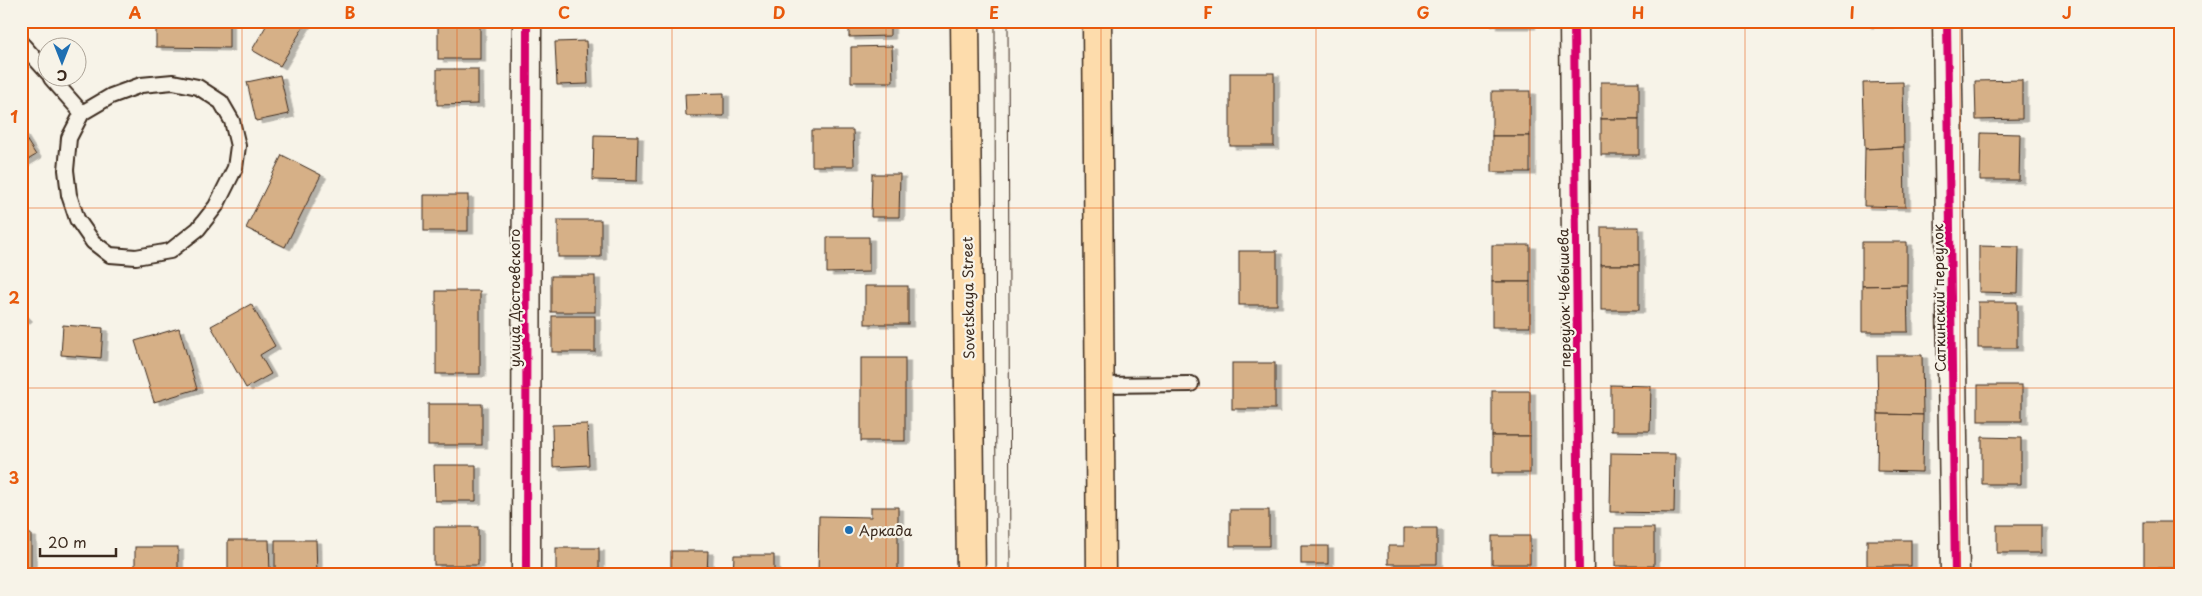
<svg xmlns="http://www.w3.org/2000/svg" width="2202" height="596" viewBox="0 0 2202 596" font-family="'Playpen Sans',sans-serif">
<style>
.building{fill:#d6b087;stroke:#3b2a1e;filter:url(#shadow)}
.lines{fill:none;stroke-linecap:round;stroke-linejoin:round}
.service-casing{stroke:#3b2a1e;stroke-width:18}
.minor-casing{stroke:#3b2a1e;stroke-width:31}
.primary-casing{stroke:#3b2a1e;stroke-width:31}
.service{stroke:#f7f3e8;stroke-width:14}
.minor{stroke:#f7f3e8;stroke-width:28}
.primary{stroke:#fddcac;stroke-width:28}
.tram{stroke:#3b2a1e;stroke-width:1}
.cycleway-casing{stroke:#f7f3e8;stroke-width:11}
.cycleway{stroke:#d6006c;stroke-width:8}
.grid{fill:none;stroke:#e8590c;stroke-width:1;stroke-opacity:0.55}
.poi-dot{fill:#1f6fb2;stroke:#f7f3e8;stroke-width:2}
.labels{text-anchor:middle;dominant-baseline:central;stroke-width:4.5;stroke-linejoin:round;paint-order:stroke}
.street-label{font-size:14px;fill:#3b2a1e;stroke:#f7f3e8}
.poi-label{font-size:14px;fill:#3b2a1e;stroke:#f7f3e8;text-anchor:start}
.neatline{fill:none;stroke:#e8590c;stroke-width:2}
.grid-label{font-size:16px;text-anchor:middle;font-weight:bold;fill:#e8590c}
</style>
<defs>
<filter id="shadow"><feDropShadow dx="5.5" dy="3" stdDeviation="0" flood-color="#0004"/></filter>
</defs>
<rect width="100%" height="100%" fill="#f7f3e8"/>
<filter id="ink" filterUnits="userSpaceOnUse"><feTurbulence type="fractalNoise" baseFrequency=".02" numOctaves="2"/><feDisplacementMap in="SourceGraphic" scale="10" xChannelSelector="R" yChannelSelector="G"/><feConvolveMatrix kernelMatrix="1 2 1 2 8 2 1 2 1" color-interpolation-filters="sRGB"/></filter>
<g filter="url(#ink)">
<g class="building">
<path d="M 156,21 L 229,21 L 229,48 L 156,47 Z"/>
<path d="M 269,21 L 307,21 L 280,66 L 252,50 Z"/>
<path d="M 849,21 L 890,21 L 890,36 L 849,37 Z"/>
<rect x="1228" y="21" width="43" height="3"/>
<rect x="1492" y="21" width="38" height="5"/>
<rect x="1866" y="21" width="44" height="4"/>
<rect x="438" y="23" width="42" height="36"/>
<path d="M 586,41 L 588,84 L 557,85 L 555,42 Z"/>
<path d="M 892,46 L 893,82 L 851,82 L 851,47 Z"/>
<path d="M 437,69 L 478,69 L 478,104 L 437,105 Z"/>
<rect x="1230" y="73" width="44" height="73"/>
<path d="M 280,75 L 289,114 L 256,121 L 247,82 Z"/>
<path d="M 2022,80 L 2022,119 L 1976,120 L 1975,81 Z"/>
<rect x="1601" y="82" width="38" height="37"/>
<path d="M 1903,82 L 1904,147 L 1865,149 L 1863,83 Z"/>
<rect x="1492" y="91" width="38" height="45"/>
<path d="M 724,93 L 724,116 L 686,116 L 685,94 Z"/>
<rect x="1601" y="119" width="38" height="36"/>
<path d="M 812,130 L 853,130 L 854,166 L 812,166 Z"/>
<path d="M 21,131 L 36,155 L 21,164 Z"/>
<path d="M 1981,133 L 2020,134 L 2019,180 L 1980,180 Z"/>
<path d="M 594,135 L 638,136 L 637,181 L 593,180 Z"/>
<rect x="1492" y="136" width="38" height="36"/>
<path d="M 1904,147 L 1905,207 L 1864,206 L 1865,149 Z"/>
<path d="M 282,155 L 321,175 L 285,247 L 246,228 Z"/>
<path d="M 872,174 L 900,174 L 899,217 L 871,217 Z"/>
<rect x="424" y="195" width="44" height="36"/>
<rect x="558" y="220" width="43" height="37"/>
<rect x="1601" y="227" width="38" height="38"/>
<path d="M 827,237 L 869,237 L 869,272 L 827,273 Z"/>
<path d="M 1862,242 L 1907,242 L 1907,285 L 1862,286 Z"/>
<rect x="1492" y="245" width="38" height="37"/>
<path d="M 1979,246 L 2019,247 L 2018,293 L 1979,292 Z"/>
<rect x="1239" y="251" width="38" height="54"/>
<rect x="1601" y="265" width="38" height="45"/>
<rect x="551" y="276" width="44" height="36"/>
<rect x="1492" y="282" width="38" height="45"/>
<path d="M 1907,285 L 1908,332 L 1862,332 L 1862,286 Z"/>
<rect x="865" y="286" width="43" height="38"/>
<rect x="436" y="291" width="44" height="83"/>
<rect x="1978" y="302" width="39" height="46"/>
<path d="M 251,304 L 275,346 L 260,355 L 271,374 L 246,388 L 211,326 Z"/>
<path d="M 21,312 L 27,318 L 21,323 Z"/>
<rect x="552" y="316" width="43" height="36"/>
<path d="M 63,325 L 103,328 L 101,358 L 61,355 Z"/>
<path d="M 179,328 L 197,389 L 154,402 L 135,341 Z"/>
<path d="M 1877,355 L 1922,355 L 1923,415 L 1878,414 Z"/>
<rect x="861" y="358" width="44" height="83"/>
<rect x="1232" y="363" width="43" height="46"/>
<path d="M 1611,385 L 1651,386 L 1650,431 L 1611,431 Z"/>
<rect x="1978" y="385" width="44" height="36"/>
<rect x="1492" y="391" width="38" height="45"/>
<rect x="428" y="404" width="54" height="41"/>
<path d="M 1878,414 L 1923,415 L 1922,472 L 1877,471 Z"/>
<path d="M 587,424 L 589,465 L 553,467 L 552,425 Z"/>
<rect x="1492" y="436" width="38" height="37"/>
<path d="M 1982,437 L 2021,438 L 2021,484 L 1982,484 Z"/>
<path d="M 1611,453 L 1675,454 L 1674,513 L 1610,512 Z"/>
<path d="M 434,465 L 476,465 L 476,501 L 435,501 Z"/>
<path d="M 871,507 L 898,507 L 898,575 L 818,575 L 819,516 L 871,517 Z"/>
<rect x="1230" y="510" width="39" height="36"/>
<rect x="2144" y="522" width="37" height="46"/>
<rect x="1997" y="525" width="44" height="28"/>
<rect x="434" y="527" width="44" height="38"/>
<path d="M 1404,528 L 1437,528 L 1437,564 L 1388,564 L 1388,546 L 1404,546 Z"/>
<rect x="1615" y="528" width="39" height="38"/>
<path d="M 21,534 L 31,534 L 31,569 L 21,570 Z"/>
<rect x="1492" y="536" width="38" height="28"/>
<path d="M 228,540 L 269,540 L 270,575 L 228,575 Z"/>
<path d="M 275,540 L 316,540 L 317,575 L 275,575 Z"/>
<rect x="1867" y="540" width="44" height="26"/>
<rect x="1301" y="546" width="27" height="18"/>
<rect x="135" y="547" width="43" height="28"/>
<rect x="556" y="548" width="43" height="27"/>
<path d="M 671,551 L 708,551 L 707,575 L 671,575 Z"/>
<path d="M 734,555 L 774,555 L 774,575 L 733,575 Z"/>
</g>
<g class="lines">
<g class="service-casing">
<g id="service">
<path d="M 21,43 L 48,73"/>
<path d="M 51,78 L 82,113"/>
<path d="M 173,82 L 198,87 L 221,102 L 232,121 L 238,146 L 235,168 L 216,206 L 198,229 L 170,251 L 136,257 L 110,255 L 93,242 L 77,219 L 69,195 L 66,170 L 69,138 L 82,113 L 111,96 L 141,85 Z"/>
<path d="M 1100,385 L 1191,384"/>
</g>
</g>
<g class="minor-casing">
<g id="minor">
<path d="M 1574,21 L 1579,575"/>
<path d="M 1947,21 L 1955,575"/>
<path d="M 526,575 L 527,21"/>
</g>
</g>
<g class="primary-casing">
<g id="primary">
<path d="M 965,21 L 971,575"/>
<path d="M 1097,21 L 1101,575"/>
</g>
</g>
<use href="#service" class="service"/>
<use href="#minor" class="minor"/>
<use href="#primary" class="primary"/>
<g class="tram">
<path d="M 995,21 L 996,575"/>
<path d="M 1008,21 L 1010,575"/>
</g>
<g class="cycleway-casing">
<g id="cycleway">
<path d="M 1574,21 L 1579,575"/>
<path d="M 1947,21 L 1955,575"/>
<path d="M 526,575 L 527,21"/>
</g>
</g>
<use href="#cycleway" class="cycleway"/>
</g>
</g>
<path class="grid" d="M 242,21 L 242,575M 457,21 L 457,575M 672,21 L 672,575M 886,21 L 886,575M 1101,21 L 1101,575M 1316,21 L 1316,575M 1530,21 L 1530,575M 1745,21 L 1745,575M 1960,21 L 1960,575M 21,208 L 2181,208M 21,388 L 2181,388"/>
<circle class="poi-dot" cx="849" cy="530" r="5"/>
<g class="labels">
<g class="street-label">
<text transform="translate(514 298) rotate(-90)">улица Достоевского</text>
<text transform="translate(968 298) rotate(-91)">Sovetskaya Street</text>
<text transform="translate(1564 298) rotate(-91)">переулок Чебышева</text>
<text transform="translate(1939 298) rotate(-91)">Саткинский переулок</text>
</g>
<g class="poi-label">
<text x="859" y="530">Аркада</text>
</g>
</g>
<rect width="2202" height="596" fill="none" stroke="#f7f3e8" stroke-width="55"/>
<g transform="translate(62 62) rotate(180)"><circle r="24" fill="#f7f3e8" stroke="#aca397"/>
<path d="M0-4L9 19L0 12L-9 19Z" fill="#1f6fb2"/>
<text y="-8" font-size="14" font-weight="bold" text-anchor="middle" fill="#3b2a1e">С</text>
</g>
<path d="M40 548v8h76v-8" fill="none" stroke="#3b2a1e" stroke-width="2.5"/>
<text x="48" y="548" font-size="15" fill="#3b2a1e" stroke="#f7f3e8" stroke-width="4" paint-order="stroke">20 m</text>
<rect x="28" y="28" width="2146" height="540" class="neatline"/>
<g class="grid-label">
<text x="135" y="19">A</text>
<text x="350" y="19">B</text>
<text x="564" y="19">C</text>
<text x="779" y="19">D</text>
<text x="994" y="19">E</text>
<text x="1208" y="19">F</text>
<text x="1423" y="19">G</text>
<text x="1638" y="19">H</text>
<text x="1852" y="19">I</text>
<text x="2067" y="19">J</text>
<text x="14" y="123">1</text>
<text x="14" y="304">2</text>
<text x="14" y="484">3</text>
</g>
</svg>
